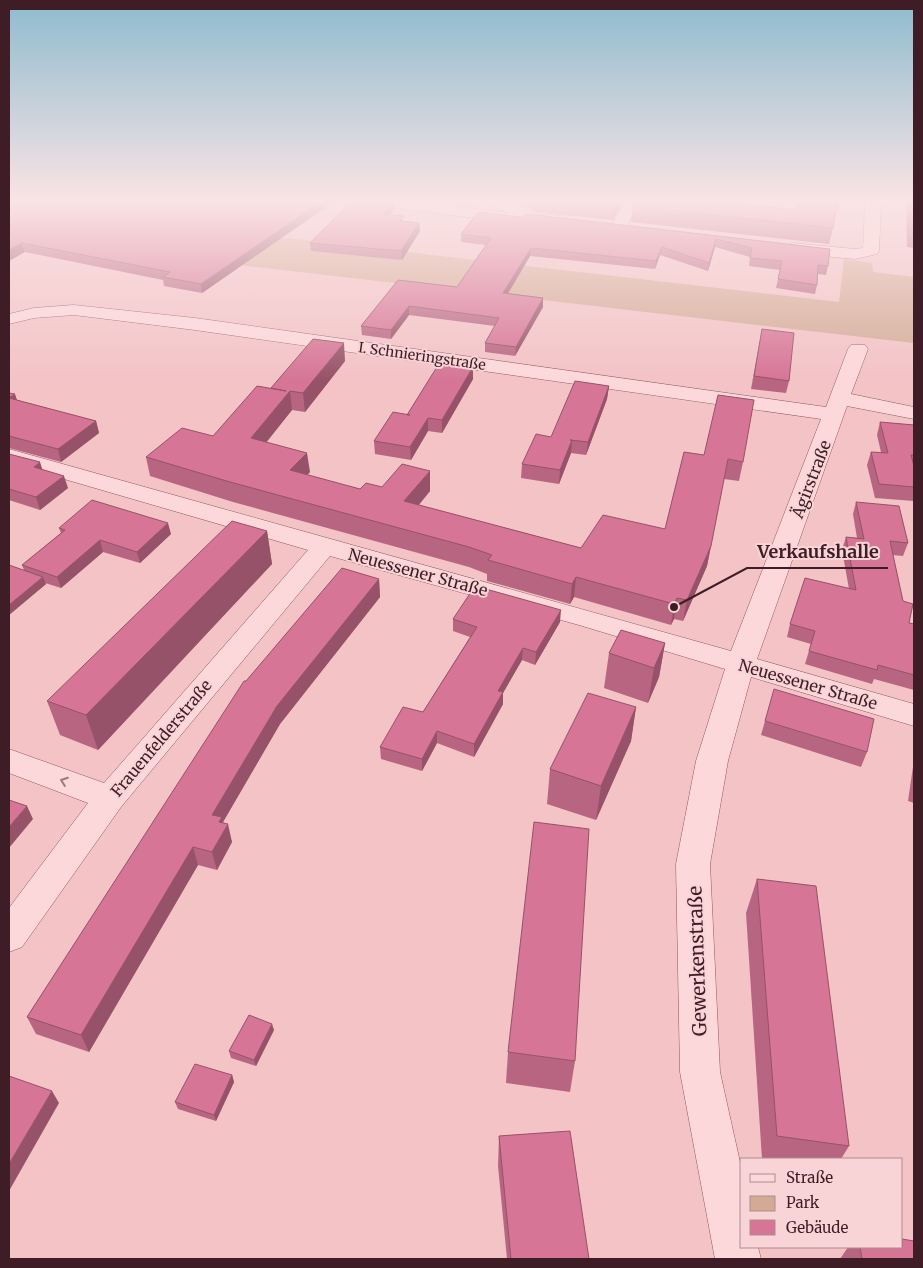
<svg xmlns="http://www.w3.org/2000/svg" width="923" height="1268" viewBox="0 0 923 1268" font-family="Merriweather,serif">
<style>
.green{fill:#d3ab95}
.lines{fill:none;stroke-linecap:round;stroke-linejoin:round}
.minor-casing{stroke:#905764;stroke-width:1}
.minor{fill:#fcd8da;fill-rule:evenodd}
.wall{fill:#b86581}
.shaded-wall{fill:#965269}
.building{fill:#d67596;stroke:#965269}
.oneway{stroke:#9d7a80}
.labels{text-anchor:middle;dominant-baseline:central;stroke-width:4;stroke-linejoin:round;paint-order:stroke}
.far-street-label{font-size:14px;fill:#3e1d26;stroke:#f9d4d6}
.street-label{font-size:16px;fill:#3e1d26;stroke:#f9d4d6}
.near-street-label{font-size:19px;fill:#3e1d26;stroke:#f9d4d6}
.leader{fill:none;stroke:#3e1d26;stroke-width:2}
.callout-dot{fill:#3e1d26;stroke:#f9d4d6;stroke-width:2}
.callout-label{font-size:18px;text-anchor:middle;font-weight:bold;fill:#3e1d26;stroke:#f9d4d6;stroke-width:4;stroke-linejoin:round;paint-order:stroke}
</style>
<rect width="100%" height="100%" fill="#f3c3c6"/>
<path class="green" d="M 9,203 C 285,240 562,269 839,302 L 844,259 L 872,263 L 873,272 L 914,277 L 914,343 L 231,264 Z"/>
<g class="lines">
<g class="minor-casing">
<g id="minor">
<path d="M 388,203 L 431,203 L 509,213 L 493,206 L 490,203 L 511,203 L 538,214 L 563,216 L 571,221 C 564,230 532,222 522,218 L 514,223 L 396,208 Z"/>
<path d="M 624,203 L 639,203 L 625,230 L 613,230 L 611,227 Z"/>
<path d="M 865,203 L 881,203 L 879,251 L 877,254 L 855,259 L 792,253 L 784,248 L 792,243 L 855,249 L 863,248 Z"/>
<path d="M 74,305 L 195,318 L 826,407 L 848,349 L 851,345 L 865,345 L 868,349 L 851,394 L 914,407 L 914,419 L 847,406 L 757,659 L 914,704 L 914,726 L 751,677 L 728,761 L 710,864 L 720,1072 L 742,1171 L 742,1247 L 758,1247 L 761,1259 L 715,1259 L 680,1072 L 676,864 L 696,761 L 725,669 L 579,625 L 330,556 L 121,807 L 22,947 L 9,952 L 9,908 L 88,803 L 9,773 L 9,749 L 104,783 L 308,550 L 9,463 L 9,449 L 731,651 L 821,419 L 195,330 L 74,315 L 34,318 L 9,324 L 9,314 L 34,308 Z"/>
</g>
</g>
<use href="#minor" class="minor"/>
</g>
<g class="wall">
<path d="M 9,203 L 332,203 L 202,293 L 164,286 L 163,280 L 25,252 Z"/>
<path d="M 350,203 L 394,203 L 395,209 L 390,215 L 405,221 L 419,223 L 420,231 L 402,260 L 311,251 L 310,243 Z"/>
<path d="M 516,203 L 622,203 L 613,220 L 538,212 Z"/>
<path d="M 798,203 L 839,203 L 838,210 L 836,210 L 833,228 L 829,244 L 631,222 L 633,206 L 797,210 Z"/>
<path d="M 906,203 L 914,203 L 914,248 L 907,247 Z"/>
<path d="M 521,217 L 830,249 L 828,266 L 826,275 L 818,274 L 817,285 L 815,294 L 776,288 L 780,270 L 749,266 L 750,257 L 715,247 L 708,271 L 660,255 L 655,269 L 530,256 L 508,293 L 543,298 L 543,307 L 515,356 L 485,352 L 485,343 L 495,326 L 409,315 L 391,339 L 362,335 L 361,326 L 398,280 L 457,287 L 486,245 L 461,242 L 461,234 Z"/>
<path d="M 762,329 L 789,381 L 786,393 L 751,389 Z"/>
<path d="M 345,361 L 305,412 L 292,410 L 266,442 L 310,472 L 307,475 L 360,489 L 382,487 L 430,491 L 419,505 L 581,548 L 665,529 L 684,452 L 743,462 L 739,481 L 724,479 L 707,566 L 683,621 L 674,619 L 671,625 L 574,597 L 570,604 L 487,581 L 487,574 L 469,567 L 233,502 L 150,476 L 146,457 L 213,436 L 271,388 Z"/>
<path d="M 473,367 L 473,379 L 442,433 L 428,431 L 411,460 L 375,454 L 374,441 L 407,415 Z"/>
<path d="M 609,386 L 607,399 L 586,455 L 571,453 L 559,484 L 521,478 L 522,464 L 551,437 Z"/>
<path d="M 9,393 L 17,400 L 96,421 L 99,433 L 61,462 L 9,448 Z"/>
<path d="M 880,422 L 914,425 L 914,501 L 875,498 L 867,465 L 871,452 L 881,452 L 877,435 Z"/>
<path d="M 9,454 L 42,469 L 68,488 L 40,510 L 9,500 Z"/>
<path d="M 856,502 L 908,543 L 903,556 L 893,555 L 903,601 L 909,623 L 914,624 L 914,690 L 874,679 L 872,684 L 805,664 L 811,644 L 787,637 L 790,624 L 849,589 L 842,550 L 846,537 L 857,538 L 853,514 Z"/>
<path d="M 59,528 L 171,534 L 140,563 L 103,552 L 61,588 L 45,583 L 46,584 L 9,615 L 9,565 L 24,570 L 22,565 L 61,533 Z"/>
<path d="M 267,531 L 272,564 L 98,750 L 60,735 L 47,701 Z"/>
<path d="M 379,579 L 380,597 L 280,724 L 223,822 L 232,842 L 217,870 L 198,865 L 89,1052 L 36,1034 L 27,1017 L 246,681 Z"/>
<path d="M 453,619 L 560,622 L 535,665 L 522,660 L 503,693 L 503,704 L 474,757 L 437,743 L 422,771 L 381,759 L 380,747 L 423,712 L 470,637 L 453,631 Z"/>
<path d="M 665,643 L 659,677 L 648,703 L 604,688 L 609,653 Z"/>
<path d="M 636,707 L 631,741 L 596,820 L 547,804 L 550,769 Z"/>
<path d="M 765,721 L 867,752 L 861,767 L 761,735 Z"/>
<path d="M 914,760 L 914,803 L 908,801 Z"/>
<path d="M 757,879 L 849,1146 L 841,1159 L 762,1159 L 746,913 Z"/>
<path d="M 274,1030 L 256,1066 L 231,1058 L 229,1051 Z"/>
<path d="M 508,1052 L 575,1061 L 570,1092 L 506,1083 Z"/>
<path d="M 232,1075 L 234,1082 L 216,1121 L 178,1109 L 175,1102 Z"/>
<path d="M 499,1136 L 589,1259 L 507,1259 L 498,1166 Z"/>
<path d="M 848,1247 L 902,1247 L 914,1259 L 840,1259 Z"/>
</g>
<g class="shaded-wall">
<path d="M 319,203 L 332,203 L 202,293 L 201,284 Z"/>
<path d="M 393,203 L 394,203 L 395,209 L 383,222 L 382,214 Z"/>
<path d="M 615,203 L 622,203 L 613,220 L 614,204 Z"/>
<path d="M 419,223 L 420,231 L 402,260 L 401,251 Z"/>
<path d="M 716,239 L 715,247 L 708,271 L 709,263 Z"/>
<path d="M 22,243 L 25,252 L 9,261 L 9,250 Z"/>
<path d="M 662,247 L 660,255 L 655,269 L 656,261 Z"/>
<path d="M 531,248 L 530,256 L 503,302 L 503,293 Z"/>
<path d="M 543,298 L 543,307 L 515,356 L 516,347 Z"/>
<path d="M 409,306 L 409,315 L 391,339 L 391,330 Z"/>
<path d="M 344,343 L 345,361 L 305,412 L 303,393 Z"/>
<path d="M 473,367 L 473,379 L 442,433 L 442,420 Z"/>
<path d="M 609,386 L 607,399 L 586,455 L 588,442 Z"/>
<path d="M 290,391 L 292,410 L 254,458 L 251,438 Z"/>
<path d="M 15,394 L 19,406 L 9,398 Z"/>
<path d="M 428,418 L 428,431 L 411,460 L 410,447 Z"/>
<path d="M 96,421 L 99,433 L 61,462 L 58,449 Z"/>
<path d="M 572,440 L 571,453 L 559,484 L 560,470 Z"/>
<path d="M 307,453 L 310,472 L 292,490 L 290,470 Z"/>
<path d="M 40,462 L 44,475 L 34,467 Z"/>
<path d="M 430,471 L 430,491 L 405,521 L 404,501 Z"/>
<path d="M 64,476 L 68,488 L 40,510 L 36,497 Z"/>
<path d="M 168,523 L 171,534 L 140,563 L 137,552 Z"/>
<path d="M 267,531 L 272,564 L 98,750 L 86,715 Z"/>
<path d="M 100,540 L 103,552 L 61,588 L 57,577 Z"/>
<path d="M 711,546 L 707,566 L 683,621 L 687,600 Z"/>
<path d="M 43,577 L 46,584 L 9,615 L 9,605 Z"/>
<path d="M 576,577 L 574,597 L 570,604 L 572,584 Z"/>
<path d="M 379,579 L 380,597 L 280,724 L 223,822 L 225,830 L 228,824 L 232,842 L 217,870 L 212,852 L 212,815 L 277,706 Z"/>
<path d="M 677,598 L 674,619 L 671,625 L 674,604 Z"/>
<path d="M 561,610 L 560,622 L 535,665 L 536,652 Z"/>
<path d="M 665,643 L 659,677 L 648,703 L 654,668 Z"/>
<path d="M 523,648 L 522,660 L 503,693 L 503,704 L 474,757 L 474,744 L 498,691 Z"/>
<path d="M 636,707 L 631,741 L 596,820 L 601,786 Z"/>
<path d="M 437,731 L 437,743 L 422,771 L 422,759 Z"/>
<path d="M 27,806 L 33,819 L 9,848 L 9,827 Z"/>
<path d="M 193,847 L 198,865 L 89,1052 L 81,1035 Z"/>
<path d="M 272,1024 L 274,1030 L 256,1066 L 254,1060 Z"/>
<path d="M 232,1075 L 234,1082 L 216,1121 L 214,1115 Z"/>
<path d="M 52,1091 L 59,1103 L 9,1191 L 9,1164 Z"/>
</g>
<g class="building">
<path d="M 9,203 L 319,203 L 201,284 L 163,277 L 170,272 L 22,243 L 9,250 Z"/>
<path d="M 350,203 L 393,203 L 382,214 L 404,216 L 400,221 L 419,223 L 401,251 L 310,243 Z"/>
<path d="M 634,203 L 727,203 L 797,210 L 798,203 L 837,203 L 833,228 L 633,206 Z"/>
<path d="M 478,212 L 521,217 L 528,214 L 830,249 L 828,266 L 818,265 L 817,285 L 778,279 L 782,261 L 750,258 L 752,248 L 716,239 L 709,263 L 662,247 L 656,261 L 531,248 L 503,293 L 543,298 L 516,347 L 485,343 L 499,318 L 409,306 L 391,330 L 361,326 L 398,280 L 457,287 L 491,238 L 461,234 Z"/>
<path d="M 762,329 L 794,333 L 789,381 L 754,376 Z"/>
<path d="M 313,339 L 344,343 L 303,393 L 290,391 L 251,438 L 307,453 L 290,470 L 360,489 L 366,483 L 382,487 L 402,464 L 430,471 L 404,501 L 581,548 L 603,515 L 665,529 L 684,452 L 704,455 L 718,395 L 754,400 L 743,462 L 728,459 L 711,546 L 687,600 L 677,598 L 674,604 L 576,577 L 572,584 L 488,560 L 492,555 L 469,547 L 230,482 L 146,457 L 182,428 L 213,436 L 257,386 L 286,391 L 271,388 Z"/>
<path d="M 440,362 L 473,367 L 442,420 L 428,418 L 410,447 L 374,441 L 393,412 L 410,415 L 407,415 Z"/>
<path d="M 575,381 L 609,386 L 588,442 L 570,440 L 572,440 L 560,470 L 522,464 L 536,434 L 551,437 Z"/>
<path d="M 9,393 L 15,394 L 9,398 Z"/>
<path d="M 9,398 L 96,421 L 58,449 L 9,436 Z"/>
<path d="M 880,422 L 914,425 L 914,455 L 911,455 L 914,466 L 914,487 L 879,484 L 871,452 L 888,453 Z"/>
<path d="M 9,454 L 40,462 L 34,467 L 64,476 L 36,497 L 9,489 Z"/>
<path d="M 92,500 L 168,523 L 137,552 L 100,540 L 57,577 L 22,565 L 65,530 L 59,528 Z"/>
<path d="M 856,502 L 899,506 L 908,543 L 890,541 L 903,601 L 913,604 L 909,623 L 914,624 L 914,675 L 878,665 L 877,670 L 809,651 L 815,631 L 790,624 L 805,578 L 856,590 L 846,537 L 864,539 Z"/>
<path d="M 232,521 L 267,531 L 86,715 L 47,701 Z"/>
<path d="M 9,565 L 43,577 L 9,605 Z"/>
<path d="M 342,568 L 379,579 L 277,706 L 212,815 L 222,817 L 219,822 L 228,824 L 212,852 L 193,847 L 81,1035 L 27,1017 L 244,681 L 246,681 Z"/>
<path d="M 475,586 L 561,610 L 536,652 L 523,648 L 498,691 L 503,692 L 474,744 L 437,731 L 422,759 L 380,747 L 403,707 L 423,712 L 477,627 L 453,619 Z"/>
<path d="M 621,630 L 665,643 L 654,668 L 609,653 Z"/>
<path d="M 774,689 L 874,719 L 867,752 L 765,721 Z"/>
<path d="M 588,693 L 636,707 L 601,786 L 550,769 Z"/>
<path d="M 9,800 L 27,806 L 9,827 Z"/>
<path d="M 534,822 L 589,829 L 575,1061 L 508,1052 Z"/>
<path d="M 757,879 L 816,886 L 849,1146 L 777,1136 Z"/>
<path d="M 249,1015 L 272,1024 L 254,1060 L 229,1051 Z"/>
<path d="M 195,1064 L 232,1075 L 214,1115 L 175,1102 Z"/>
<path d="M 9,1076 L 52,1091 L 9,1164 Z"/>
<path d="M 570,1131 L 589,1259 L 511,1259 L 499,1136 Z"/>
<path d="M 902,1239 L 914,1241 L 914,1259 L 862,1259 L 860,1247 L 902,1247 Z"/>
</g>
<defs><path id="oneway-chevron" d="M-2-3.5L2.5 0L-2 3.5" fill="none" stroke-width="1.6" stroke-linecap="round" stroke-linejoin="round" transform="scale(1.25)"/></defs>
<use class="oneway" href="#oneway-chevron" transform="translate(64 781) rotate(-160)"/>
<linearGradient id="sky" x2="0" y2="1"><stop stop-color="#8ebbce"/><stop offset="0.53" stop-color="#fae4e5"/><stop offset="1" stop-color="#fae4e5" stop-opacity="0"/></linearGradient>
<rect width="923" height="380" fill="url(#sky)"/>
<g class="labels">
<g class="far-street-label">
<text transform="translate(422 356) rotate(8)">I. Schnieringstraße</text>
</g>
<g class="street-label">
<text transform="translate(811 479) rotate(-69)">Ägirstraße</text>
<text transform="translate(418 572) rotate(15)">Neuessener Straße</text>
<text transform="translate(808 684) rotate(16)">Neuessener Straße</text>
<text transform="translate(161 738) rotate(-50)">Frauenfelderstraße</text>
</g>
<g class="near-street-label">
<text transform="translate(697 961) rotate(-92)">Gewerkenstraße</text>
</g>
</g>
<path class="leader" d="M674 607L747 568H888"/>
<circle class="callout-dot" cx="674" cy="607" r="5"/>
<g class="callout-label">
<text x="818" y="558">Verkaufshalle</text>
</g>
<rect width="923" height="1268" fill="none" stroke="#3e1d26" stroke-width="20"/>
<rect x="740" y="1158" width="162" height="90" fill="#f9d4d6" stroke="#ae8b90"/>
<rect x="750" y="1174" width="25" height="8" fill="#fcd8da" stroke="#ae8b90"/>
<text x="786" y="1183" font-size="15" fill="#3e1d26">Straße</text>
<rect x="750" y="1196" width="25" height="15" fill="#d3ab95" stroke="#ae8b90"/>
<text x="786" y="1208" font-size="15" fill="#3e1d26">Park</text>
<rect x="750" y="1220" width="25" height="15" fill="#d67596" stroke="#ae8b90"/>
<text x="786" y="1233" font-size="15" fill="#3e1d26">Gebäude</text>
</svg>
